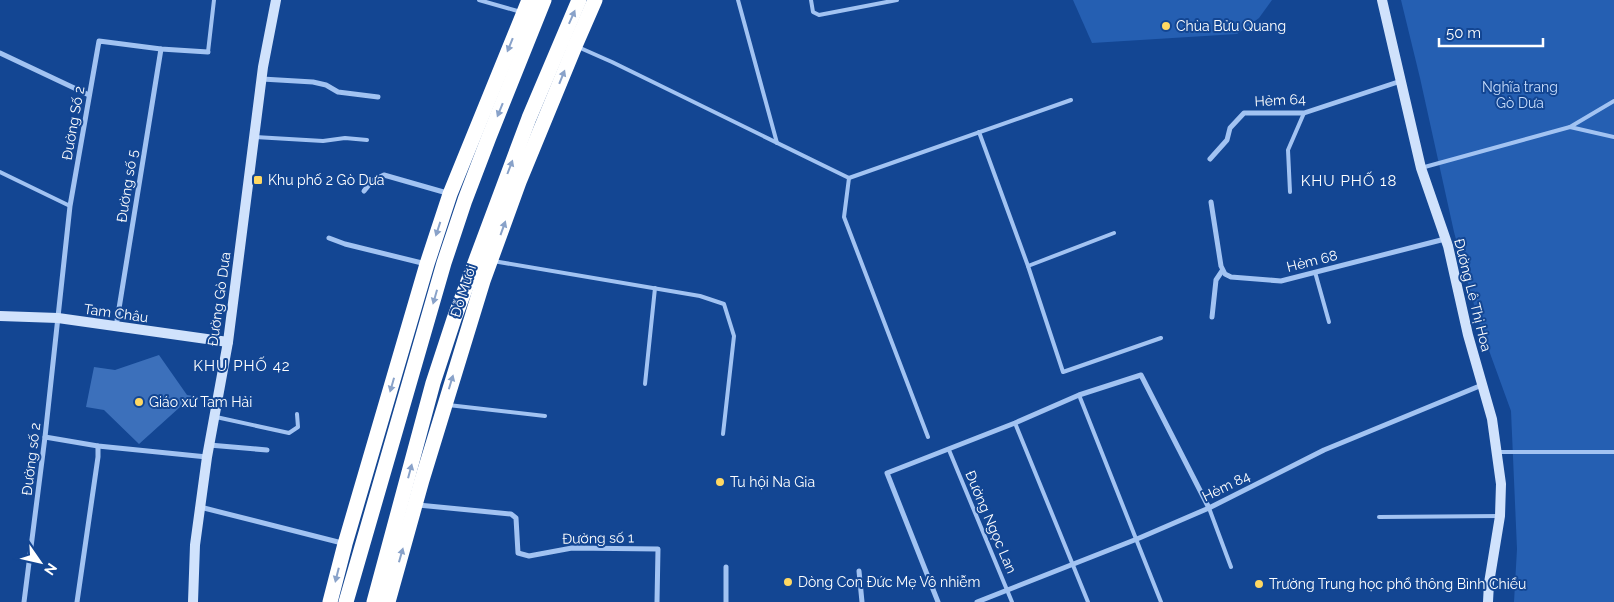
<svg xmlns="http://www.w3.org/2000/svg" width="1614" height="602" viewBox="0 0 1614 602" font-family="Raleway,sans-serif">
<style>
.green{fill:#255fb2}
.building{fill:#3c70bb}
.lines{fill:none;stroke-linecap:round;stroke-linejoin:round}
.lane{stroke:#a2c3f2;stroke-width:4}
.street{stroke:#a2c3f2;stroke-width:5}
.secondary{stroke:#d0e2fc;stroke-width:10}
.highway{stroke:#fff;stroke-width:15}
.oneway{fill:#89a2c9}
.poi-dot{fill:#ffd862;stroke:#134693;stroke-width:2}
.labels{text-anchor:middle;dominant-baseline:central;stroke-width:4;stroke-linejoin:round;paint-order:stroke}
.poi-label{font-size:14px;fill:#fff;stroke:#134693;text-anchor:start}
.park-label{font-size:14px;fill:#c9defc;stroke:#134693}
.street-label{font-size:14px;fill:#fff;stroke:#134693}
.neighbourhood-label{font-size:15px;letter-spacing:1px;fill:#fff;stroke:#134693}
</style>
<rect width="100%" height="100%" fill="#134693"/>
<g class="green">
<path d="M 1073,0 L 1272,0 L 1259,18 L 1237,34 L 1092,43 Z"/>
<path d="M 1401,0 L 1614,0 L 1614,602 L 1514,602 L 1517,549 L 1511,411 L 1479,323 L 1454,232 L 1420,78 Z"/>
</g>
<path class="building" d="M 159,355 L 187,395 L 193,396 L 189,409 L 180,407 L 139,444 L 104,410 L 86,407 L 94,367 L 115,370 Z"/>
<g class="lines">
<g class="lane">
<path d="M 479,0 L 521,12"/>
<path d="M 738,0 L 777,143"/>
<path d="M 811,0 L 813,12 L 819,15 L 897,0"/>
<path d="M 578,47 L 612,62 L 849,178 L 1071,100"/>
<path d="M 208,52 L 214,0"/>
<path d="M 1570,127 L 1614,101"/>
<path d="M 979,132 L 1028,266 L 1063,372 L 1161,338"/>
<path d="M 255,137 L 323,141 L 345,138 L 367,140"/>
<path d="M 1421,168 L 1570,127 L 1614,137"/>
<path d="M 0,172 L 70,206"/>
<path d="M 849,178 L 844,217 L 928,437"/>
<path d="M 1290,192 L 1288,150 L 1304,113"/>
<path d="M 493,261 L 700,296 L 724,304 L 734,336 L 723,434"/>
<path d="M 1028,266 L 1114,233"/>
<path d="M 1315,272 L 1329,322"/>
<path d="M 645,384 L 655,288"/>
<path d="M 1079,395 L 1161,602"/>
<path d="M 448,405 L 545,416"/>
<path d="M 216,417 L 289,433 L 298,427 L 297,414"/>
<path d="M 1015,423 L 1088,602"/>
<path d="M 949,450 L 1012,602"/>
<path d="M 1499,452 L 1614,452"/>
<path d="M 1209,508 L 1231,567"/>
<path d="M 1379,517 L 1500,516"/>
</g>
<g class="street">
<path d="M 0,53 L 89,95"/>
<path d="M 262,79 L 313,82 L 326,85 L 338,92 L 378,97"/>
<path d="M 1210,159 L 1227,140 L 1230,128 L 1244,113 L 1304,113 L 1401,81"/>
<path d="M 364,191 L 372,181 L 384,175 L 447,193"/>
<path d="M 1211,202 L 1221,266 L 1225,274 L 1231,277 L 1281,281 L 1445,239"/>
<path d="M 329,238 L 345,244 L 426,264"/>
<path d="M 1212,317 L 1216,280 L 1222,271"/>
<path d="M 116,327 L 161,49"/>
<path d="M 45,437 L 98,446 L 207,457"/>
<path d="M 209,445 L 267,450"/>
<path d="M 418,505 L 511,514 L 516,518 L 518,553 L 529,556 L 572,548 L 658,549 L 657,602"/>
<path d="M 200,507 L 342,543"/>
<path d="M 859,571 L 862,602"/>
<path d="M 24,602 L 45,437 L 70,206 L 99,41 L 161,49 L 208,52"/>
<path d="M 77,602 L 98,457 L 98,446"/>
<path d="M 726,602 L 726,567"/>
<path d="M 938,602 L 887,473 L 1015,423 L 1079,395 L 1141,375 L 1209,508"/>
<path d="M 977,602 L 1137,539 L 1209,508 L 1324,450 L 1482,385"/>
</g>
<g class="secondary">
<path d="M 1382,0 L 1421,168 L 1448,246 L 1468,335 L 1492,419 L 1501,484 L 1500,516 L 1489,583 L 1488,602"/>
<path d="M 0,316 L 58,318 L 228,342"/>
<path d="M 193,602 L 195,545 L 207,457 L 228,342 L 263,67 L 276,0"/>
</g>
<g class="highway">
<path d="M 330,602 L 345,544 L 427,264 L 450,194 L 529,0"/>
<path d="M 346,602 L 444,263 L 465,200 L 489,137 L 544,0"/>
<path d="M 374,602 L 433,383 L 454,319 L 529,118 L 579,0"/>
<path d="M 388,602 L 422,480 L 483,281 L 519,182 L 575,46 L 595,0"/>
</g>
</g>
<defs><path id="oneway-solid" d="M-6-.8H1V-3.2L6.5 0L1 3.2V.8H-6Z" transform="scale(1.25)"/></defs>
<g class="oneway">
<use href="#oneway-solid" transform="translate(572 17) rotate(-66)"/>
<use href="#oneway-solid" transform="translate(510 45) rotate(112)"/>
<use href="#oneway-solid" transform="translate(562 77) rotate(-68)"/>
<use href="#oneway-solid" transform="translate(500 110) rotate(112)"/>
<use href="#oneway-solid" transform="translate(510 167) rotate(-69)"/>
<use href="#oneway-solid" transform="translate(503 228) rotate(-70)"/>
<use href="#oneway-solid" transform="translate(438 229) rotate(108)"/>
<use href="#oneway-solid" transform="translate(435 297) rotate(106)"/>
<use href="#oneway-solid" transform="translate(451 382) rotate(-73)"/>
<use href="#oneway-solid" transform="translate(392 385) rotate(106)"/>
<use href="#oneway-solid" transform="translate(410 471) rotate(-75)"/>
<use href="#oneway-solid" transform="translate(401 555) rotate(-74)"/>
<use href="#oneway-solid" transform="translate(337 575) rotate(104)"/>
</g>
<g class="poi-dot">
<circle cx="1166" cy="26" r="5"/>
<rect x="253" y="175" width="10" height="10" rx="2.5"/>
<circle cx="139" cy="402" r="5"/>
<circle cx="720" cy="482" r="5"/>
<circle cx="788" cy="582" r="5"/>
<circle cx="1259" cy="584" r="5"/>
</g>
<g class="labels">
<g class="poi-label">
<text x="1176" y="26">Chùa Bửu Quang</text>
<text x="268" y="180">Khu phố 2 Gò Dưa</text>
<text x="149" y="402">Giáo xứ Tam Hải</text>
<text x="730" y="482">Tu hội Na Gia</text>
<text x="798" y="582">Dòng Con Đức Mẹ Vô nhiễm</text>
<text x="1269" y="584">Trường Trung học phổ thông Bình Chiểu</text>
</g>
<g class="park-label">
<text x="1520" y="87">Nghĩa trang<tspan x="1520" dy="16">Gò Dưa</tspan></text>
</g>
<g class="street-label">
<text transform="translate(1280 100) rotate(-3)">Hẻm 64</text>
<text transform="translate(73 123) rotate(-80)">Đường Số 2</text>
<text transform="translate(127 186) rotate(-81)">Đường số 5</text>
<text transform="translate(1312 261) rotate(-14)">Hẻm 68</text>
<text transform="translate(463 291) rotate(-72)">Đỗ Mười</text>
<text transform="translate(1473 295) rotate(76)">Đường Lê Thị Hoa</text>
<text transform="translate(219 299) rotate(-82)">Đường Gò Dưa</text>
<text transform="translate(116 313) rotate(8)">Tam Châu</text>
<text transform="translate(31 459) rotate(-83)">Đường số 2</text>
<text transform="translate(1226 486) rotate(-26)">Hẻm 84</text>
<text transform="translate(991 522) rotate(67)">Đường Ngọc Lan</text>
<text transform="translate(598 538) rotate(-1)">Đường số 1</text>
</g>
<g class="neighbourhood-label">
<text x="1349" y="181">KHU PHỐ 18</text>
<text x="242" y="366">KHU PHỐ 42</text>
</g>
</g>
<g transform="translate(40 562) rotate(124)" stroke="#134693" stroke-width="4" paint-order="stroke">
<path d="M0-4L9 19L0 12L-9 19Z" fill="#ffffff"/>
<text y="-8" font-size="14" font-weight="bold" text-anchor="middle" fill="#ffffff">N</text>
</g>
<path d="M1439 38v8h104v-8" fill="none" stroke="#ffffff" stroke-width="2.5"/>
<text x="1446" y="38" font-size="15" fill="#ffffff" stroke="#134693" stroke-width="4" paint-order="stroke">50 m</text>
</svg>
